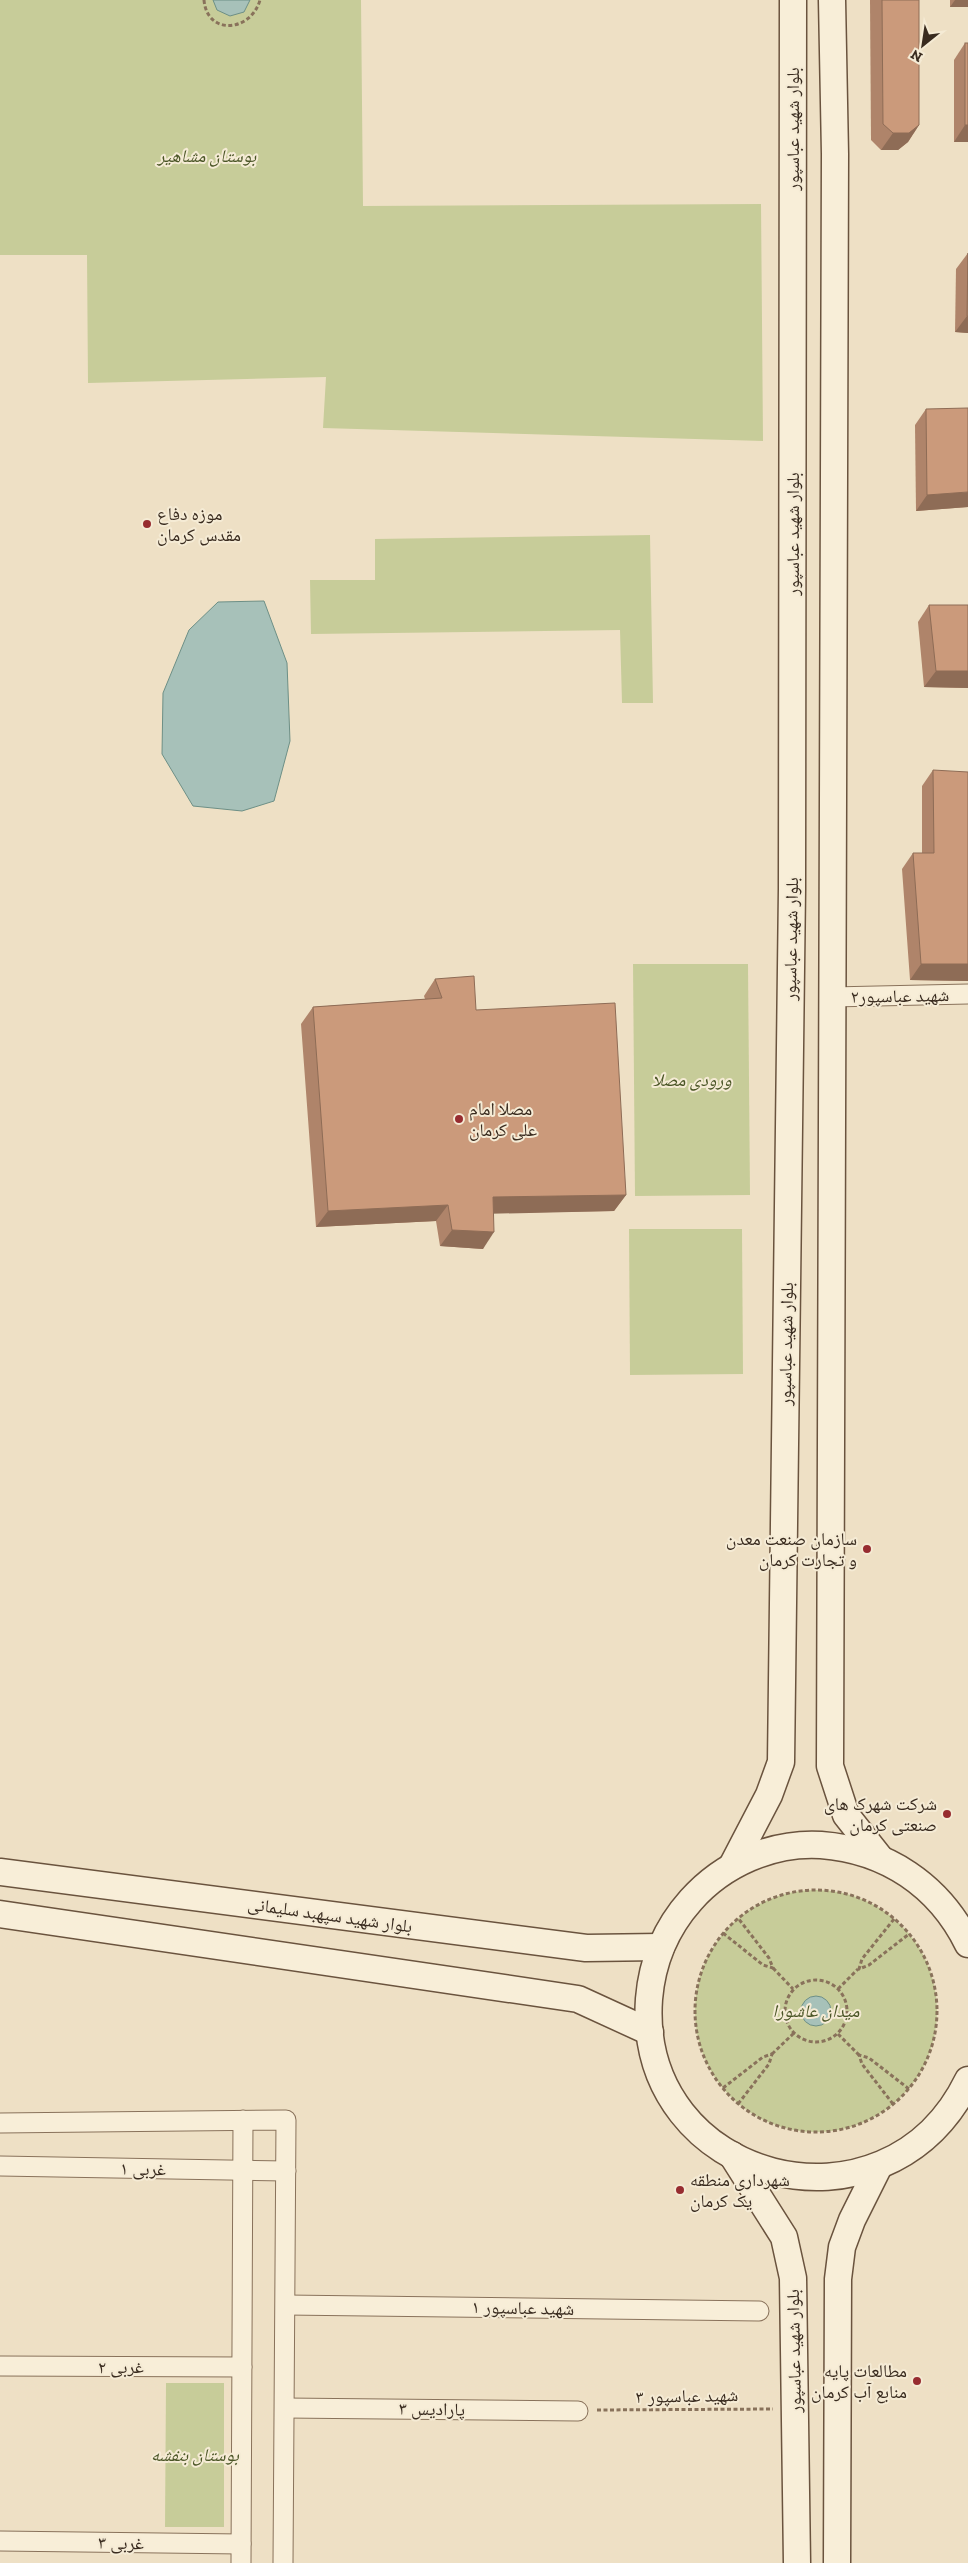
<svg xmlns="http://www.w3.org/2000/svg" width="968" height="2563" viewBox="0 0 968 2563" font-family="'Zilla Slab','Noto Naskh Arabic',serif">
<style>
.green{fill:#c7cc99}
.water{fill:#a7c1b9;stroke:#6d8f86}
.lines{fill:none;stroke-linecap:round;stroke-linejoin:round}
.minor-casing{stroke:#89725b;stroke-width:21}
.secondary-casing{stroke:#6a533e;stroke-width:29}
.path{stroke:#89725b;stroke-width:3;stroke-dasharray:4 2.5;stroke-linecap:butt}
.minor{stroke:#f8eed8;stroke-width:19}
.secondary{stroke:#f8eed8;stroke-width:26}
.wall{fill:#af846a}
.shaded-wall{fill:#8e6c56}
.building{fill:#cb9a7b;stroke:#8e6c56}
.poi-dot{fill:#972c30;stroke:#f5ebd5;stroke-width:2}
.labels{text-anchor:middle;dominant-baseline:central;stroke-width:4;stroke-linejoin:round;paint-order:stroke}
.street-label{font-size:18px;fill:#392b1f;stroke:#f5ebd5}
.park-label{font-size:18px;font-style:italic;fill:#4a5526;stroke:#f5ebd5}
.poi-label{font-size:18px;fill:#392b1f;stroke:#f5ebd5;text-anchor:start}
</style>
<rect width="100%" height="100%" fill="#eee0c5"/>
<g class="green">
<path d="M 0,0 L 361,0 L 363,206 L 761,204 L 763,441 L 323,428 L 326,377 L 88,383 L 87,255 L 0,255 Z"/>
<path d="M 650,535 L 653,703 L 622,703 L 620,630 L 311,634 L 310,580 L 375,580 L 375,539 Z"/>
<path d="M 633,964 L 748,964 L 750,1195 L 635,1196 Z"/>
<path d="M 629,1229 L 742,1229 L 743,1374 L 630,1375 Z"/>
<circle cx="816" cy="2011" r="121"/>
<path d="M 166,2383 L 224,2383 L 224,2527 L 165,2527 Z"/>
</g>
<g class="water">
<path d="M 213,0 L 250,0 L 244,12 L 230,16 L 217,10 Z"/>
<path d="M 264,601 L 287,663 L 290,741 L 274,801 L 242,811 L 193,806 L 162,754 L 163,693 L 189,630 L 218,602 Z"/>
<circle cx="816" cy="2011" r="15"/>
</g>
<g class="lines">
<g class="minor-casing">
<g id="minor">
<path d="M 832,997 L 968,994"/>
<path d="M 0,2123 L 286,2120 L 283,2563"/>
<path d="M 0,2166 L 286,2171"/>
<path d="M 286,2305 L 759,2311"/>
<path d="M 0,2366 L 242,2367"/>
<path d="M 285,2408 L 578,2411"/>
<path d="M 0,2541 L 241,2544"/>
<path d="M 241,2563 L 243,2120"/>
</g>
</g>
<g class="secondary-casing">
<g id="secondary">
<path d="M 832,0 L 835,154 L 830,1766 L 846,1815 L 880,1858"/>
<path d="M 732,1866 L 769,1795 L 781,1762 L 792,889 L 793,0"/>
<path d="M 0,1872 L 586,1948 L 661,1947"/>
<path d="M 0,1914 L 578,1999 L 650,2032"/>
<path d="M 968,1944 C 939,1885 886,1850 821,1845 C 772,1842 723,1864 691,1900 C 666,1928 652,1962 649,1999 C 636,2183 886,2248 968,2080"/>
<path d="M 732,2155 L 784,2237 L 793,2278 L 797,2563"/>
<path d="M 837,2563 L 838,2279 L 842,2247 L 852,2220 L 879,2166"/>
</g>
</g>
<g class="path">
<path d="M 204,0 C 207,36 251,32 260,0"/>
<circle cx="816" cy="2011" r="121"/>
<path d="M 894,1919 L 862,1959 L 859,1969 L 869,1965 L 909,1934"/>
<path d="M 723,1933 L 763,1965 L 773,1968 L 769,1958 L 738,1918"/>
<path d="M 773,1968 L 793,1989"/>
<circle cx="816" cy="2011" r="31"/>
<path d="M 838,1989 L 858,1969"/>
<path d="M 838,2034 L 859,2055"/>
<path d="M 772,2054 L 794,2033"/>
<path d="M 723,2088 L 763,2057 L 772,2054 L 769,2064 L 738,2104"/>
<path d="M 893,2104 L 862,2064 L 859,2055 L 869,2058 L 909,2089"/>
<path d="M 597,2410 L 773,2409"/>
</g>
<use href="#minor" class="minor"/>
<use href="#secondary" class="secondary"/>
</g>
<g class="wall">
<path d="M 870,0 L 919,0 L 919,125 L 908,142 L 898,150 L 881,150 L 871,140 Z"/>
<rect x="950" y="0" width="18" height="7"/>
<path d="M 965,43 L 968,142 L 954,142 L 954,60 Z"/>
<path d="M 968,253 L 968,333 L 955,332 L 956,269 Z"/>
<path d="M 926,409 L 968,507 L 916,511 L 915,425 Z"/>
<path d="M 929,605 L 968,605 L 968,688 L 924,687 L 918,622 Z"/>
<path d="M 933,770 L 968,981 L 910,980 L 902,869 L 913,853 L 922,853 L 922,786 Z"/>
<path d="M 435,979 L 476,1010 L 626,1195 L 614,1211 L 494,1213 L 483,1249 L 440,1246 L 436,1221 L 316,1227 L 301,1024 L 313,1007 L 425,999 L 424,996 Z"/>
</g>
<g class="shaded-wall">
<path d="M 955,0 L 968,0 L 968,7 L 950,7 Z"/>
<path d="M 919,125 L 908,142 L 898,150 L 881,150 L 893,133 Z"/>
<path d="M 965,125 L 968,125 L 968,142 L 954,142 Z"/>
<path d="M 967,316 L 968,316 L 968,333 L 955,332 Z"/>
<path d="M 968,492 L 968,507 L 916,511 L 927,495 Z"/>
<path d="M 936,671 L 968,671 L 968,688 L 924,687 Z"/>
<path d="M 921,964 L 968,964 L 968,981 L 910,980 Z"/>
<path d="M 626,1195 L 614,1211 L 482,1214 L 493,1197 Z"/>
<path d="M 448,1205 L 436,1221 L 316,1227 L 328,1211 Z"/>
<path d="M 452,1230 L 494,1232 L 483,1249 L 440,1246 Z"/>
</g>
<g class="building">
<path d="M 882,0 L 919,0 L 919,125 L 909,133 L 893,133 L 883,124 Z"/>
<rect x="965" y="43" width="3" height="82"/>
<path d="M 968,253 L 968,316 L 967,316 Z"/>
<path d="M 968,408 L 968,492 L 927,495 L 926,409 Z"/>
<path d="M 929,605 L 968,605 L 968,671 L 936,671 Z"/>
<path d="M 933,770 L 968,772 L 968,964 L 921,964 L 913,853 L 934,853 Z"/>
<path d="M 474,976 L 476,1010 L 615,1003 L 626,1195 L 493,1197 L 494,1232 L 452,1230 L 448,1205 L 328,1211 L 313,1007 L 442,998 L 435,979 Z"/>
</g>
<g class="poi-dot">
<circle cx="147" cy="524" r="5"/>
<circle cx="459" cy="1119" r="5"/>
<circle cx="867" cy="1549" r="5"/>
<circle cx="947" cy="1814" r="5"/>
<circle cx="680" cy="2190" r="5"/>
<circle cx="917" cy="2381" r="5"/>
</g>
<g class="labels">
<g class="street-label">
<text transform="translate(793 129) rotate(-90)">بلوار شهید عباسپور</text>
<text transform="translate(793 534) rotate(-90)">بلوار شهید عباسپور</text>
<text transform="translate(791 939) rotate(-89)">بلوار شهید عباسپور</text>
<text transform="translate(900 996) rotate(-1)">شهید عباسپور۲</text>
<text transform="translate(786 1344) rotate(-89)">بلوار شهید عباسپور</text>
<text transform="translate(330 1915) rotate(8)">بلوار شهید سپهبد سلیمانی</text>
<text transform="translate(143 2169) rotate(1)">۱ غربی</text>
<text transform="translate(523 2308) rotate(1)">شهید عباسپور ۱</text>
<text transform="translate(794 2351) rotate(-91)">بلوار شهید عباسپور</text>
<text x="121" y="2367">۲ غربی</text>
<text transform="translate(687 2396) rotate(-1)">شهید عباسپور ۳</text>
<text transform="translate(432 2409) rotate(1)">پارادیس ۳</text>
<text transform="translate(121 2543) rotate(1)">۳ غربی</text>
</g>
<g class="park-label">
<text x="207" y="156">بوستان مشاهیر</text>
<text x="692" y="1080">ورودی مصلا</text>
<text x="816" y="2011">میدان عاشورا</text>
<text x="195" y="2455">بوستان بنفشه</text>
</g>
<g class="poi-label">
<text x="157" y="514">موزه دفاع<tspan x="157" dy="21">مقدس کرمان</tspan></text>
<text x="469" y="1109">مصلا امام<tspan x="469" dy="21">علی کرمان</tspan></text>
<text x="857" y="1539" text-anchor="end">سازمان صنعت معدن<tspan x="857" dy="21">و تجارت کرمان</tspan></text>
<text x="937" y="1804" text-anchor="end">شرکت شهرک های<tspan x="937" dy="21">صنعتی کرمان</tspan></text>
<text x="690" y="2180">شهرداری منطقه<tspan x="690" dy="21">یک کرمان</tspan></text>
<text x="907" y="2371" text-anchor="end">مطالعات پایه<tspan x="907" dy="21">منابع آب کرمان</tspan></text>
</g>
</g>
<g transform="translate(923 45) rotate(210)" stroke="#f5ebd5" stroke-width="4" paint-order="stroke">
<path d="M0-4L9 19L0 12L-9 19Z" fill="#392b1f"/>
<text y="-8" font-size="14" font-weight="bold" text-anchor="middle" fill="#392b1f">N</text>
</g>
</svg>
